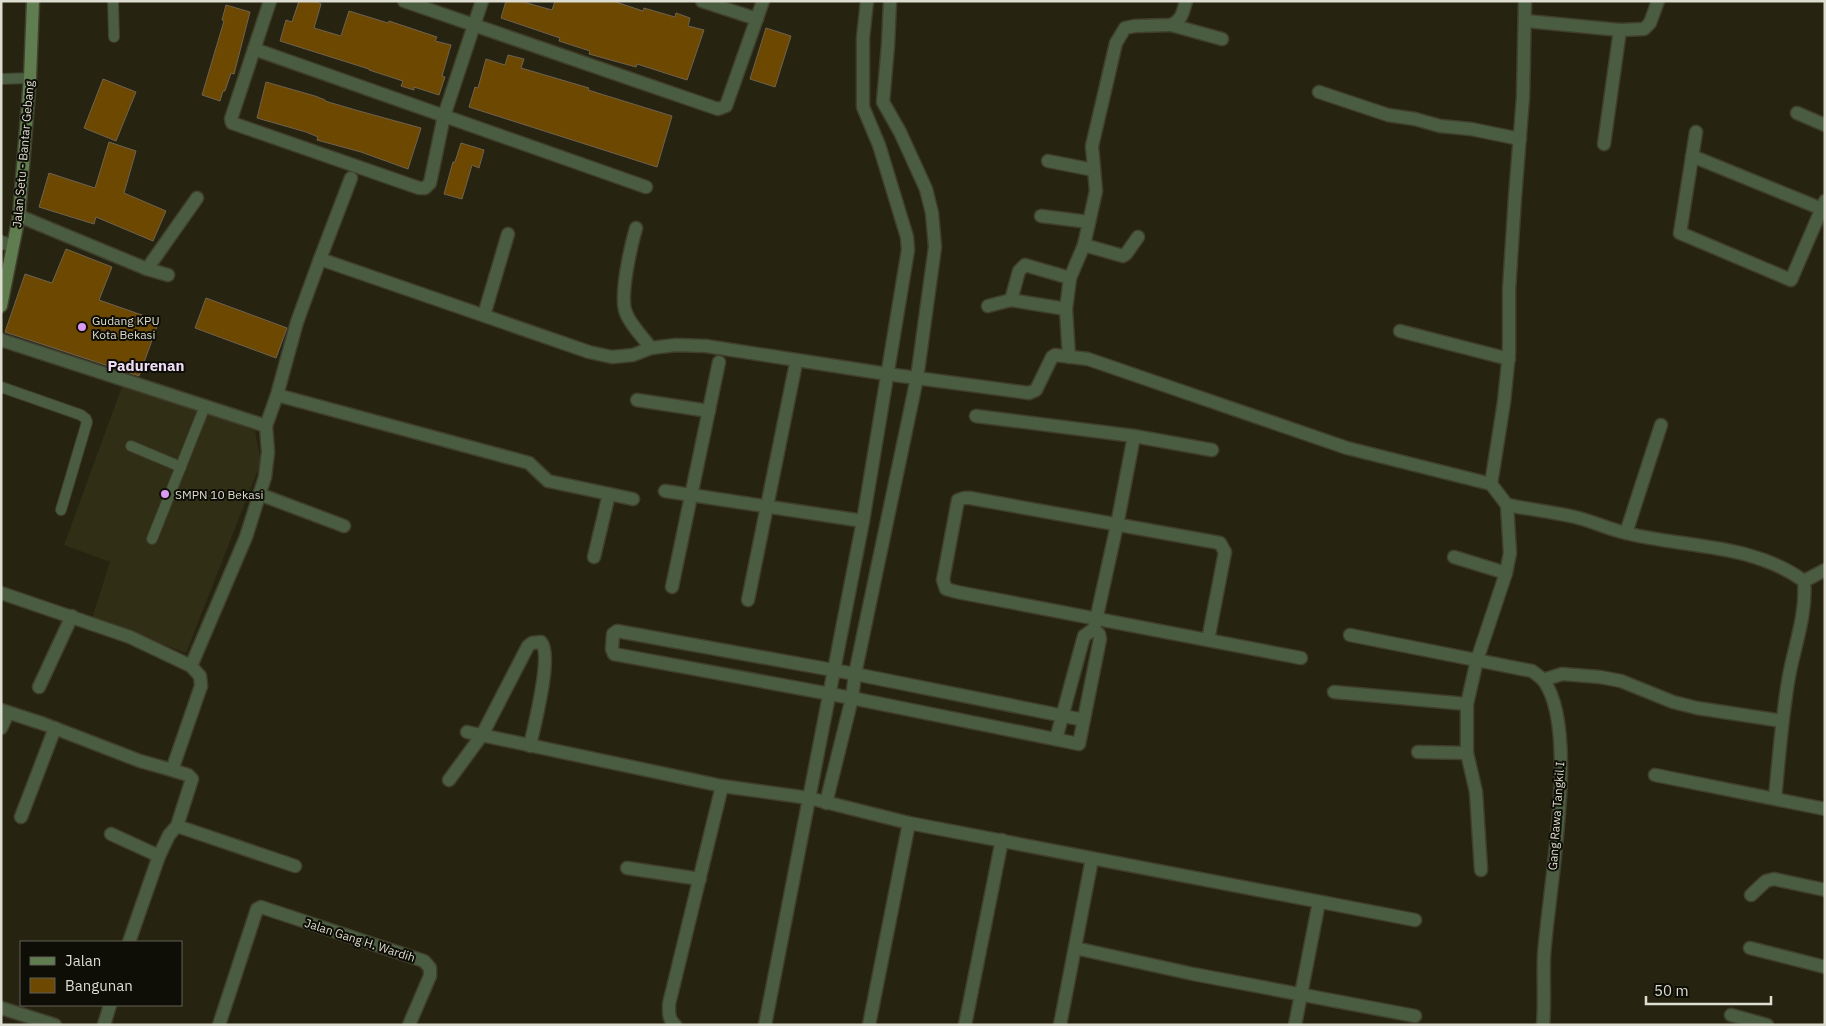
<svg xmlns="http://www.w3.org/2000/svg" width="1826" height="1026" viewBox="0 0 1826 1026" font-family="'IBM Plex Sans',sans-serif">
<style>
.built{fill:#302e14}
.building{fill:#6d4800;stroke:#6f6250}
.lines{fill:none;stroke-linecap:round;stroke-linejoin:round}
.service-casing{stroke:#403e2c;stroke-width:12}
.minor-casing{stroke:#403e2c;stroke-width:15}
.secondary-casing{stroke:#403e2c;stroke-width:15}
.service{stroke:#4a5d40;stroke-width:10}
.minor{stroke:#4a5d40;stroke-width:12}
.secondary{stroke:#5f7d4e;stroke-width:12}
.poi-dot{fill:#db9af6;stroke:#0e0d06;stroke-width:2}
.labels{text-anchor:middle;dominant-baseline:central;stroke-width:4;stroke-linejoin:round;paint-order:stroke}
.street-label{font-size:12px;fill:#ddddd1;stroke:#0e0d06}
.poi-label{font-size:12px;fill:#ddddd1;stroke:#0e0d06;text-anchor:start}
.quarter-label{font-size:15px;font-weight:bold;fill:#efddf7;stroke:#0e0d06}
</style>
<rect width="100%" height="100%" fill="#262411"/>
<path class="built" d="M 123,384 L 255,431 L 261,462 L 186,653 L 92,618 L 110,562 L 64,545 Z"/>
<g class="building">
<path d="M 299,1 L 314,1 L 321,4 L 314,28 L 341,36 L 349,11 L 388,23 L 389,21 L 437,37 L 435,41 L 451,45 L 442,76 L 445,77 L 439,95 L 414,87 L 414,90 L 401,86 L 403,81 L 369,70 L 369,69 L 280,41 L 286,20 L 292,22 Z"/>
<path d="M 506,1 L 520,1 L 552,10 L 555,1 L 613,1 L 643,11 L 644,8 L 675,17 L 676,13 L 690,18 L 688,26 L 704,30 L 687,80 L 637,64 L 636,67 L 589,54 L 590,51 L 559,41 L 560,38 L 501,18 Z"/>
<path d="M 226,5 L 250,12 L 234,74 L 231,73 L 225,91 L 223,91 L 220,101 L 202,95 L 224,21 L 222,20 Z"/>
<path d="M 766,28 L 791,36 L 775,87 L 750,79 Z"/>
<path d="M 508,55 L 524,59 L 521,68 L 589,88 L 588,90 L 672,116 L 657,167 L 469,107 L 475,87 L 478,88 L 486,59 L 505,65 Z"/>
<path d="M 103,79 L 136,92 L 116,141 L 84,128 Z"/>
<path d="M 266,82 L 315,96 L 325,100 L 325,101 L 359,111 L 421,128 L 408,169 L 361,152 L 317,140 L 318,137 L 306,132 L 257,118 Z"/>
<path d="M 109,142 L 136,151 L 124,193 L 166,211 L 153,241 L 96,217 L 94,224 L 39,207 L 49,173 L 95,188 Z"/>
<path d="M 461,143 L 484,150 L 479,168 L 472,165 L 462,199 L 444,194 L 453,162 L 455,162 Z"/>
<path d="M 66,249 L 112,267 L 99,300 L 159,321 L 139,376 L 5,332 L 25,274 L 52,283 Z"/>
<path d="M 206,298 L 287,328 L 276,358 L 195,328 Z"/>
</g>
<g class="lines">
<g class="service-casing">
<g id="service">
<path d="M 113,1 L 114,37"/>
<path d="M 1,79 L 30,78"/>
<path d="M 1,387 L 81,415 L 86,419 L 87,422 L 61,510"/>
<path d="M 131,446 L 181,467"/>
<path d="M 152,539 L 205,406"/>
</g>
</g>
<g class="minor-casing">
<g id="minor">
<path d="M 270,1 L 231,119 L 232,123 L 419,188 L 425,188 L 430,183 L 444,116 L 482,1"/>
<path d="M 404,1 L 718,109 L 726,106 L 763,1"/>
<path d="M 702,1 L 757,19"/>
<path d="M 1526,21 L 1620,30 L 1644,29 L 1650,23 L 1658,1"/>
<path d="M 1171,25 L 1222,39"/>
<path d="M 254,49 L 646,187"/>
<path d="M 1319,92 L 1388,115 L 1415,119 L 1440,126 L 1471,129 L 1520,139"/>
<path d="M 1797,113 L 1825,125"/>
<path d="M 1696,132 L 1680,233 L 1791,280 L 1825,201"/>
<path d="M 1604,144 L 1620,30"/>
<path d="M 1692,156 L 1822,209"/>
<path d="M 1048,161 L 1094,170"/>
<path d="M 19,216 L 147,269 L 168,275"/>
<path d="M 1041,216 L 1089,222"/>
<path d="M 636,228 C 631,246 619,297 626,313 C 631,326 643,337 651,348"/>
<path d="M 1,242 L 12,246"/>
<path d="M 1084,245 L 1123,256 L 1126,254 L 1138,237"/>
<path d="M 320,259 L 351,178"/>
<path d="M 147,269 L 197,198"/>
<path d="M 1011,300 L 1066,309"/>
<path d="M 988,306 L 1011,300 L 1019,271 L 1025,265 L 1070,278"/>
<path d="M 484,315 L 508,234"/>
<path d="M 1400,331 L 1509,359"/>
<path d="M 1,340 L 266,426 L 277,395 L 297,322 L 320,259 L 589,352 L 612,357 L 633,355 L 651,348 L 676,345 L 706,346 L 887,374 L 1029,393 L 1036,390 L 1052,357 L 1055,355 L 1088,359 L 1347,448 L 1491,484 L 1507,505 L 1510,553 L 1506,573 L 1477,660 L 1467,704 L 1467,753 L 1476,792 L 1481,870"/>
<path d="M 1069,357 L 1066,309 L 1070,278 L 1084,245 L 1096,191 L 1092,146 L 1116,43 L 1125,28 L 1135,26 L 1171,25 C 1182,20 1183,12 1186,1"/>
<path d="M 277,395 L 529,463 L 548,481 L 633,499"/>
<path d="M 637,400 L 709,411"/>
<path d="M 976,416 L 1134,436 L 1212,450"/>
<path d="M 1491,484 L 1504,402 L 1509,353 L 1509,290 L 1515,197 L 1523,97 L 1525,1"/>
<path d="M 665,491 L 863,521"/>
<path d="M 259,494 L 344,526"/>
<path d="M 1507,505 C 1529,509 1552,512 1575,517 C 1592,521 1608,529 1626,533 C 1685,548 1752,543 1804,581 C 1807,613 1795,644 1789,676 C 1782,716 1779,757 1775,798"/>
<path d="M 1626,533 L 1661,425"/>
<path d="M 594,557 L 609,494"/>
<path d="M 1454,557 L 1506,573"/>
<path d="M 1804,581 L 1825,570"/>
<path d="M 672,587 L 719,362"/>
<path d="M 1,593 L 130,637 L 191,666"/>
<path d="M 748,600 L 795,368"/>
<path d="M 1350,635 L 1532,671 C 1536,674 1541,677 1544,681 C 1580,731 1548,892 1544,956 C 1543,979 1545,1002 1543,1025"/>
<path d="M 1208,640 L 1225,552 L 1220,543 L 970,498 L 964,498 L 958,500 L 943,580 L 946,589 L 957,592 L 1301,658"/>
<path d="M 1543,680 L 1562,674 L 1600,677 L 1621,681 L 1673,702 L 1697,708 L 1782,721"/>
<path d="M 39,687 L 72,616"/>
<path d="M 1334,692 L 1467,704"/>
<path d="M 1,710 L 44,724 L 140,761 L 172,770"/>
<path d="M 1084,720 L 855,674 L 617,631 L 613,634 L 612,649 L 614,654 L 852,698 L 1079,744 L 1100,639 L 1099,634 L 1094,629"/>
<path d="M 1,728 L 8,713"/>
<path d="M 467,732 L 722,786 L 809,798 L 909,823 L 1415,920"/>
<path d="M 1056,739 L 1084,636 L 1094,629 L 1117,525 L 1134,436"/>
<path d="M 1418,752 L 1467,753"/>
<path d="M 1655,775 L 1825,809"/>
<path d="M 449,780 L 482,735 L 528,646 L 532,643 L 541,642 C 553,655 534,726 530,746"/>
<path d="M 826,803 L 852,698 L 855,674 L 917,378 L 935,247 L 932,213 L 926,189 L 900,132 L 883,102 L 888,45 L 890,1"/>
<path d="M 21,817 L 55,728"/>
<path d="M 177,826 L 295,866"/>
<path d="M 111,834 L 159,856"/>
<path d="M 627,868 L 700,879"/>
<path d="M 1751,895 L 1766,881 L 1774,879 L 1825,890"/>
<path d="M 129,942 L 159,856 L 169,835 L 177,826 L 192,779 L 188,775 L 172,770 L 201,686 L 200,676 L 191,666 L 246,537 L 265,477 L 268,452 L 266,426"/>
<path d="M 1075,948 L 1193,974 L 1415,1016"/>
<path d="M 1750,948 L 1825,967"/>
<path d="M 1,1008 L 55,1025"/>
<path d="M 1731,1015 L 1767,1025"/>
<path d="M 104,1025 L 110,1005"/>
<path d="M 219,1025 L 257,909 L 261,907 L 424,961 L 430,968 L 430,976 L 409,1025"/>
<path d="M 675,1025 C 668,1019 669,1012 669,1004 L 722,786"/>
<path d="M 765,1025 L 863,521 L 908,250 L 907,237 L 879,145 L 863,107 L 863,38 L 867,1"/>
<path d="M 869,1025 L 909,823"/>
<path d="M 965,1025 L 1002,840"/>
<path d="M 1060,1025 L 1092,859"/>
<path d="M 1295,1025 L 1319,902"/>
</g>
</g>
<g class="secondary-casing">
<path id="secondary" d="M 1,306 L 19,216 L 30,78 L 33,1"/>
</g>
<use href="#service" class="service"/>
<use href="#minor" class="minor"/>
<use href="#secondary" class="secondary"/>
</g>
<g class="poi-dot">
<circle cx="82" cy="327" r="5"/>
<circle cx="165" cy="494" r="5"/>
</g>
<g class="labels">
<g class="street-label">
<text transform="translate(23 154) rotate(-85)">Jalan Setu - Bantar Gebang</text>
<text transform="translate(1556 816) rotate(-86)">Gang Rawa Tangkil I</text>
<text transform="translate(360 940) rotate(18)">Jalan Gang H. Wardih</text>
</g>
<g class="poi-label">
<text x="92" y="320">Gudang KPU<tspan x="92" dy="14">Kota Bekasi</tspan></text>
<text x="175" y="494">SMPN 10 Bekasi</text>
</g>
<g class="quarter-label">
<text x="146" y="365">Padurenan</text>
</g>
</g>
<rect width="1826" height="1026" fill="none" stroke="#ddddd1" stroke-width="5"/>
<rect x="20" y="941" width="162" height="65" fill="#0e0d06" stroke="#616057"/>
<rect x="30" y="957" width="25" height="8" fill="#5f7d4e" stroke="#616057"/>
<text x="65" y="966" font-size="15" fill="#ddddd1">Jalan</text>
<rect x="30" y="978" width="25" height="15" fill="#6d4800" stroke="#616057"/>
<text x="65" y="991" font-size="15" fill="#ddddd1">Bangunan</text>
<path d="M1646 996v8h125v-8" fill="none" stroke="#ddddd1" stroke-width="2.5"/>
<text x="1654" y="996" font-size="15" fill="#ddddd1" stroke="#0e0d06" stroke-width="4" paint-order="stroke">50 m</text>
</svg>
